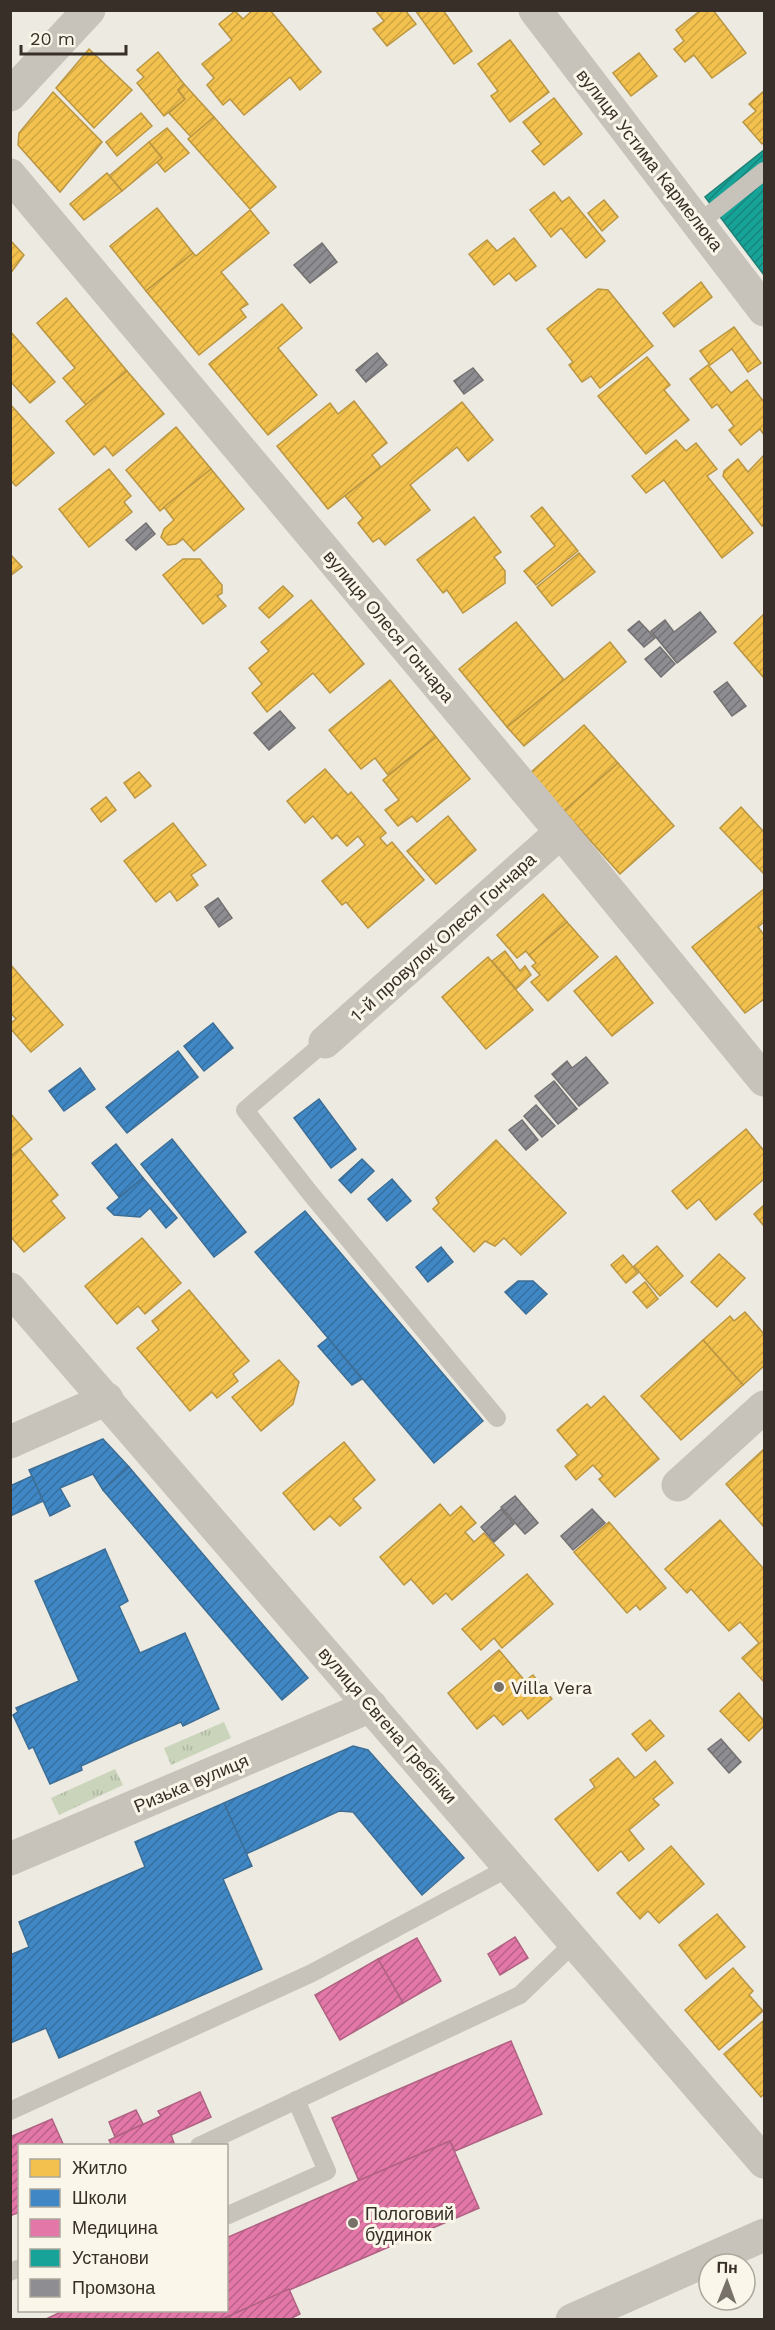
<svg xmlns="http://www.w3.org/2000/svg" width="775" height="2330" viewBox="0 0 775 2330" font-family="'Work Sans',sans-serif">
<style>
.grass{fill:url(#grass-tufts)}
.homes{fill:url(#homes-hatch);stroke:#ba9643;stroke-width:1.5}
.schools{fill:url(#schools-hatch);stroke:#3d6e96;stroke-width:1.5}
.health{fill:url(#health-hatch);stroke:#b06282;stroke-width:1.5}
.public{fill:url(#public-hatch);stroke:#218076;stroke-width:1.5}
.industry{fill:url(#industry-hatch);stroke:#747172;stroke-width:1.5}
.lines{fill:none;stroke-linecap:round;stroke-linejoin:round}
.service{stroke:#c7c2ba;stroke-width:18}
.minor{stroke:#c7c2ba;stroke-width:33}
.tertiary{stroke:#c7c2ba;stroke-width:33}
.poi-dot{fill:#777169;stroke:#faf6e9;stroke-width:2}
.labels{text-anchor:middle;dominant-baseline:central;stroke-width:6;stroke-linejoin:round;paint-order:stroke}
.street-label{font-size:18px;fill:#383028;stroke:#faf6e9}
.poi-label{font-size:18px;fill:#383028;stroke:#faf6e9;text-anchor:start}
</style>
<defs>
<pattern id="grass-tufts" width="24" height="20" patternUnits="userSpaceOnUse" patternTransform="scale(1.5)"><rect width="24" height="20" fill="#cad4bb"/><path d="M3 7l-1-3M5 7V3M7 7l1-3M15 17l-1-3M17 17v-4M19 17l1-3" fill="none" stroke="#aeb6a1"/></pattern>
<pattern id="homes-hatch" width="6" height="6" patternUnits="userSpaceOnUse" patternTransform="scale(1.5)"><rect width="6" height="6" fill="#f2c14e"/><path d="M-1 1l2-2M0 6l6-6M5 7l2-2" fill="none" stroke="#d0a644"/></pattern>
<pattern id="schools-hatch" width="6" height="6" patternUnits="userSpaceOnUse" patternTransform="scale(1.5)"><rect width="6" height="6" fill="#3f88c5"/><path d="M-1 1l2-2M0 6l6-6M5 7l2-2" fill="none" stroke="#3670a0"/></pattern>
<pattern id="health-hatch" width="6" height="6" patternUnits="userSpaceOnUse" patternTransform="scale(1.5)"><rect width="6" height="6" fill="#e377a8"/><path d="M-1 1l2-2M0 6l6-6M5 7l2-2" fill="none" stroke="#b96289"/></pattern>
<pattern id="public-hatch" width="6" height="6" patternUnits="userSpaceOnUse" patternTransform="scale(1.5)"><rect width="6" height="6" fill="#17a398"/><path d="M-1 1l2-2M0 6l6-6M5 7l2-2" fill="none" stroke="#16857c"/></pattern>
<pattern id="industry-hatch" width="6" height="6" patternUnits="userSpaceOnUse" patternTransform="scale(1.5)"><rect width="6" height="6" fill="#8d8d92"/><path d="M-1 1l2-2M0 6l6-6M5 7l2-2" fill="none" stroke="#747477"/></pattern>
</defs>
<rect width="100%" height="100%" fill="#edeae1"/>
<g class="grass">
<path d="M 224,1722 L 231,1738 L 171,1765 L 164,1748 Z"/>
<path d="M 115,1769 L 123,1785 L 59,1815 L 51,1798 Z"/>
</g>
<g class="homes">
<path d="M 253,10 L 270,10 L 321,72 L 300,90 L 290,77 L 244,115 L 230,99 L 223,105 L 207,85 L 214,78 L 202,64 L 232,40 L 219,24 L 235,11 L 243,19 Z"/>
<path d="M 375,10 L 405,10 L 416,24 L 387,46 L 373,29 L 384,21 Z"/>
<path d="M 415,10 L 443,10 L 472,51 L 454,64 Z"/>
<path d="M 701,10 L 713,10 L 746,53 L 712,78 L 694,55 L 685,62 L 674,49 L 684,41 L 676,30 Z"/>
<path d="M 510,40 L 549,92 L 510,122 L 491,96 L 498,91 L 478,64 Z"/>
<path d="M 89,49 L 132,90 L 94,128 L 56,88 Z"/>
<path d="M 158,52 L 184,84 L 178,90 L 185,99 L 164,116 L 137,83 L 144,77 L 137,70 Z"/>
<path d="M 639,53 L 657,76 L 631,96 L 613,73 Z"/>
<path d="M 184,84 L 214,117 L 191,137 L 169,113 L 185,99 L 178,90 Z"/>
<path d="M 764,91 L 764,142 L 762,144 L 743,122 L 756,111 L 749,104 Z"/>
<path d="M 53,92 L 102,142 L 60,192 L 18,145 L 19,133 Z"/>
<path d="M 554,98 L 582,134 L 544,165 L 532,151 L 541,144 L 523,122 Z"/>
<path d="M 141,113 L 152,126 L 117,156 L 106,142 Z"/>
<path d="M 214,117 L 276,187 L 250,209 L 188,139 Z"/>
<path d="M 167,128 L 189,153 L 165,172 L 157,162 L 162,158 L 149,142 Z"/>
<path d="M 149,142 L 162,158 L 122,191 L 109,176 Z"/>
<path d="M 107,173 L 122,191 L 84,220 L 70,204 Z"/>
<path d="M 554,192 L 562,202 L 569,197 L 605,241 L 586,258 L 561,228 L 551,237 L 530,210 Z"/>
<path d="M 604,200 L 618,217 L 602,231 L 588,213 Z"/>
<path d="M 157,208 L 193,253 L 146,291 L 110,246 Z"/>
<path d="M 250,210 L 269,233 L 221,272 L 248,304 L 240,309 L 246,317 L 199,355 L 146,291 L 193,253 L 196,256 Z"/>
<path d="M 514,238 L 536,266 L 516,281 L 509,273 L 494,285 L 469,254 L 487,240 L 497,251 Z"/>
<path d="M 10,240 L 24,255 L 10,274 Z"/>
<path d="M 701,282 L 712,297 L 674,327 L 663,313 Z"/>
<path d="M 598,289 L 608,290 L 653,346 L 600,388 L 591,376 L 582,382 L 569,365 L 573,362 L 547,329 Z"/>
<path d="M 66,298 L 127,371 L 86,405 L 63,378 L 75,368 L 37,323 Z"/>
<path d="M 282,304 L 302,328 L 278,348 L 317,395 L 268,435 L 209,364 Z"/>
<path d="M 734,327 L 761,363 L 748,372 L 732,349 L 710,365 L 700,351 Z"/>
<path d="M 10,331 L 55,382 L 30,403 L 10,381 Z"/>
<path d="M 647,357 L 670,385 L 664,390 L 689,420 L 646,454 L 598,396 Z"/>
<path d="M 708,365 L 731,393 L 747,380 L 764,402 L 764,435 L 760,429 L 741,445 L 729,430 L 734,426 L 717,404 L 712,408 L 690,379 Z"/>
<path d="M 127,371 L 164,414 L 113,456 L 105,446 L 94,455 L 66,421 Z"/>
<path d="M 354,401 L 387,443 L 372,455 L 381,467 L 328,509 L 277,446 L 330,403 L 338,414 Z"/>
<path d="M 462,402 L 493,440 L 468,461 L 457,447 L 410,485 L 430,510 L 385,545 L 379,538 L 373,542 L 358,523 L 363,518 L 345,496 Z"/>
<path d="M 10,404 L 54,453 L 16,486 L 10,480 Z"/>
<path d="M 176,427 L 211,469 L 160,511 L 126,470 Z"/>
<path d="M 676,440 L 686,451 L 696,443 L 717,469 L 707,476 L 753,533 L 722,558 L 664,480 L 646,493 L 632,476 Z"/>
<path d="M 764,455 L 764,524 L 762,526 L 723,476 L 724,471 L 738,459 L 748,472 Z"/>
<path d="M 109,469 L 131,496 L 124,502 L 132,512 L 89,547 L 59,509 Z"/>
<path d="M 211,469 L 244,509 L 194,551 L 183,539 L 176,544 L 168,545 L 161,537 L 164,529 L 174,520 L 164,507 Z"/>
<path d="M 542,507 L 578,551 L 536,585 L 524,571 L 555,546 L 531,516 Z"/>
<path d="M 474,517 L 501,552 L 494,557 L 505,571 L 505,583 L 463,613 L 447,590 L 443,593 L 417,560 Z"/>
<path d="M 579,553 L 595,572 L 552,606 L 537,587 Z"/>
<path d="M 10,554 L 22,567 L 10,576 Z"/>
<path d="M 183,559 L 200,559 L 222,585 L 222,593 L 217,596 L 226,606 L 203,624 L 163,575 Z"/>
<path d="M 283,586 L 293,596 L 269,618 L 259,608 Z"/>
<path d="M 311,600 L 364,664 L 330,693 L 313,673 L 267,712 L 252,693 L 262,684 L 249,668 L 269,651 L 261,642 Z"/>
<path d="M 764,614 L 764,678 L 734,643 Z"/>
<path d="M 516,622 L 564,680 L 507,727 L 459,669 Z"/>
<path d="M 610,642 L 626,662 L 524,746 L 507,727 Z"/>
<path d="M 390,680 L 436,737 L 388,775 L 375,758 L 361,769 L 329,730 Z"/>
<path d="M 584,725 L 618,763 L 564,811 L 530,773 Z"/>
<path d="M 436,737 L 470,779 L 417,822 L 412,816 L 398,826 L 385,810 L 399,800 L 383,780 Z"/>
<path d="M 618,763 L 674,826 L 620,874 L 564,811 Z"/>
<path d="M 325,769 L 348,795 L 351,792 L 386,833 L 380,838 L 387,846 L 392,842 L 424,880 L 368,928 L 346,902 L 342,905 L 322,881 L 365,845 L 358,836 L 347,846 L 337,835 L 332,839 L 313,816 L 305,823 L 287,801 Z"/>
<path d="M 139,772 L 151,786 L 135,798 L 124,783 Z"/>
<path d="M 106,797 L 116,810 L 101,822 L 91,809 Z"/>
<path d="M 741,807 L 764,832 L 764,874 L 720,828 Z"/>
<path d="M 448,816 L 476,850 L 436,884 L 407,851 Z"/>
<path d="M 173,823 L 206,865 L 191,875 L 198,885 L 177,901 L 170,891 L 156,902 L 124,861 Z"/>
<path d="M 764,889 L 764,922 L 758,927 L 764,935 L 764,999 L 745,1013 L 692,947 Z"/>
<path d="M 543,894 L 567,922 L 529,955 L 526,951 L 517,958 L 497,935 Z"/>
<path d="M 567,922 L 598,957 L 548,1001 L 531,982 L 540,975 L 532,966 L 536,963 L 529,955 Z"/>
<path d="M 505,951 L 520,971 L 525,966 L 531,975 L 516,989 L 492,961 Z"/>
<path d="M 616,956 L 653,1003 L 612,1036 L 574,991 Z"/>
<path d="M 488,957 L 533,1010 L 486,1049 L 442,997 Z"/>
<path d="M 10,964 L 63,1025 L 31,1052 L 10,1028 L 10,1024 L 16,1019 L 10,1012 Z"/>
<path d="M 10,1113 L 32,1139 L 10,1157 Z"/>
<path d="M 746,1129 L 764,1151 L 764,1179 L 716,1220 L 699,1199 L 687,1209 L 672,1191 Z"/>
<path d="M 496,1140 L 566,1213 L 521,1255 L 504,1238 L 495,1246 L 485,1241 L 474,1252 L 433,1209 L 439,1203 L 436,1198 Z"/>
<path d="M 20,1149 L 58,1195 L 51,1201 L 65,1218 L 24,1252 L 10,1236 L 10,1157 Z"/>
<path d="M 764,1205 L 764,1226 L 754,1214 Z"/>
<path d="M 142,1238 L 181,1283 L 145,1314 L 138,1306 L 117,1324 L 85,1286 Z"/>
<path d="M 657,1246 L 683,1276 L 660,1296 L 634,1266 Z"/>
<path d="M 719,1254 L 745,1278 L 717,1307 L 691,1282 Z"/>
<path d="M 623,1255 L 638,1273 L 626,1283 L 611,1265 Z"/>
<path d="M 645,1282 L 658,1299 L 647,1308 L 633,1292 Z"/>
<path d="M 189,1290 L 249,1361 L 233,1374 L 238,1381 L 217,1398 L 212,1392 L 190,1411 L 137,1348 L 159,1330 L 152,1321 Z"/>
<path d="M 745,1312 L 764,1334 L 764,1366 L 743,1385 L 703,1340 L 730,1316 L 734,1321 Z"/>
<path d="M 703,1340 L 743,1385 L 681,1440 L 641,1396 Z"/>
<path d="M 279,1360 L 299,1382 L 293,1404 L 261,1431 L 232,1397 Z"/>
<path d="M 604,1396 L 659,1459 L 615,1497 L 599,1479 L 603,1476 L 593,1465 L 576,1480 L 565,1466 L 578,1455 L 557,1430 L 587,1404 L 591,1408 Z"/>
<path d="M 344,1442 L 375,1480 L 353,1499 L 361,1508 L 340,1526 L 330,1516 L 314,1530 L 283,1493 Z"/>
<path d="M 764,1449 L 764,1527 L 726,1484 Z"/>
<path d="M 440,1504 L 450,1516 L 461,1506 L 476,1523 L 465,1532 L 474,1542 L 484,1533 L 504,1555 L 452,1600 L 446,1593 L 433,1604 L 411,1579 L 404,1585 L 380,1557 Z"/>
<path d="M 720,1520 L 764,1569 L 764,1682 L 742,1658 L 759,1643 L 740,1622 L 729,1631 L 691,1589 L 687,1593 L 665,1569 Z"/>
<path d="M 609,1522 L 666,1588 L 640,1610 L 636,1605 L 627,1613 L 574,1552 Z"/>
<path d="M 527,1574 L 553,1604 L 502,1648 L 494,1638 L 481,1650 L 462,1629 Z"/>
<path d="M 499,1650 L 525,1681 L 533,1675 L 552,1699 L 528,1719 L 521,1710 L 503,1725 L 494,1715 L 477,1729 L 448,1693 Z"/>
<path d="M 739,1693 L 764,1721 L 764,1726 L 749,1741 L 720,1711 Z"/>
<path d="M 650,1720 L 664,1736 L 646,1751 L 632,1734 Z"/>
<path d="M 618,1758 L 635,1778 L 655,1761 L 673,1783 L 653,1799 L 659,1805 L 629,1830 L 644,1849 L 629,1861 L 621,1851 L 598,1871 L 555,1819 L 595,1787 L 590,1780 Z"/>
<path d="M 671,1846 L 704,1884 L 659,1923 L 648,1911 L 640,1919 L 617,1893 Z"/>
<path d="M 717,1914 L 745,1947 L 706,1979 L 679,1945 Z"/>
<path d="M 733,1968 L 753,1991 L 749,1995 L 763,2011 L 719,2050 L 685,2010 Z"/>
<path d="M 763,2021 L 764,2094 L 761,2097 L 724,2054 Z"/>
</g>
<g class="schools">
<path d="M 213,1023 L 233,1048 L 204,1071 L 184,1046 Z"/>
<path d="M 178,1051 L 198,1077 L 127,1133 L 106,1107 Z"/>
<path d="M 80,1068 L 95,1089 L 64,1111 L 49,1091 Z"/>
<path d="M 319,1099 L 356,1149 L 331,1168 L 294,1118 Z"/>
<path d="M 172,1139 L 246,1232 L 214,1257 L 141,1164 Z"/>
<path d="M 116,1144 L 143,1178 L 119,1197 L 92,1163 Z"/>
<path d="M 362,1159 L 374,1171 L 351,1193 L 339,1180 Z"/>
<path d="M 143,1178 L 177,1218 L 166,1228 L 150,1208 L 140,1217 L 114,1215 L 107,1208 Z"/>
<path d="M 392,1179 L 411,1201 L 387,1221 L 368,1199 Z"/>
<path d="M 305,1211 L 483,1421 L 434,1463 L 255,1252 Z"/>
<path d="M 441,1247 L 453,1262 L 428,1282 L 416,1267 Z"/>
<path d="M 518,1281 L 533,1281 L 547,1294 L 526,1314 L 505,1292 Z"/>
<path d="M 328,1338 L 362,1379 L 352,1385 L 318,1346 Z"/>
<path d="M 103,1439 L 129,1467 L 103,1490 L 93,1474 L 60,1488 L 70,1506 L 50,1516 L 29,1470 Z"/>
<path d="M 129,1467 L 308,1678 L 282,1700 L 103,1490 Z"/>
<path d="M 32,1476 L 43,1501 L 10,1516 L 10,1486 Z"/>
<path d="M 105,1549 L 128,1601 L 119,1606 L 140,1653 L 185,1633 L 219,1709 L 183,1726 L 181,1722 L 134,1742 L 81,1766 L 82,1770 L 50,1784 L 33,1747 L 29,1749 L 13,1715 L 18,1712 L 16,1708 L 79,1681 L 35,1581 Z"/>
<path d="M 353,1746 L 368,1750 L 464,1858 L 422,1895 L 353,1812 L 339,1811 L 246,1854 L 224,1803 Z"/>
<path d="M 224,1803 L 252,1866 L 223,1879 L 262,1969 L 59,2058 L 46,2028 L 10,2043 L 10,1955 L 29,1947 L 19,1922 L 145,1867 L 135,1842 Z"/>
</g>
<g class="health">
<path d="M 515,1937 L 528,1958 L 500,1975 L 488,1954 Z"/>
<path d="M 417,1938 L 441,1981 L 403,2003 L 378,1959 Z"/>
<path d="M 378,1959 L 403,2003 L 340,2040 L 315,1995 Z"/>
<path d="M 511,2041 L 542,2114 L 455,2151 L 450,2141 L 359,2181 L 332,2118 Z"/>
<path d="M 200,2092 L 211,2117 L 171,2135 L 174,2143 L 169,2146 L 112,2146 L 109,2140 L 161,2116 L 158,2111 Z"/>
<path d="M 136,2110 L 143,2124 L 115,2137 L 109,2122 Z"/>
<path d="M 52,2119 L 64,2146 L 20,2146 L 20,2212 L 10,2216 L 10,2137 Z"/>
<path d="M 450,2141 L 479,2208 L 220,2320 L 44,2320 L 65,2310 L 226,2310 L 226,2238 Z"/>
<path d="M 289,2289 L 300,2314 L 288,2320 L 220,2320 Z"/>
</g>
<path class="public" d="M 764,150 L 764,275 L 705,197 Z"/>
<g class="industry">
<path d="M 322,243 L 337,262 L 310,283 L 294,265 Z"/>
<path d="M 377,353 L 387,365 L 366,382 L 356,370 Z"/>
<path d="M 473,368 L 483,380 L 464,394 L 454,381 Z"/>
<path d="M 146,523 L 155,534 L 136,550 L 126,540 Z"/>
<path d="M 700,612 L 716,632 L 677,663 L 651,631 L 665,620 L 674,632 Z"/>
<path d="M 639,621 L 655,638 L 644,647 L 628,630 Z"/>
<path d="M 660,647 L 675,664 L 661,677 L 645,659 Z"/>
<path d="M 727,682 L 746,706 L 732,716 L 714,692 Z"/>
<path d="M 280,711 L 295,728 L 269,750 L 254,733 Z"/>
<path d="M 218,898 L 232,918 L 219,927 L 205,907 Z"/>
<path d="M 586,1057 L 608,1083 L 579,1106 L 552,1074 L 567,1061 L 572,1068 Z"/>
<path d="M 554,1081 L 577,1109 L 558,1124 L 535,1096 Z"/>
<path d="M 536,1105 L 555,1126 L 542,1137 L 524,1116 Z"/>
<path d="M 522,1120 L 538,1140 L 526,1150 L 509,1130 Z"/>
<path d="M 515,1496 L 538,1523 L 525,1534 L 501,1507 Z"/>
<path d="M 501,1509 L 514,1524 L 494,1542 L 481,1527 Z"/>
<path d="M 592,1509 L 605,1523 L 573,1550 L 561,1536 Z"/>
<path d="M 721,1739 L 741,1762 L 729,1773 L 708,1749 Z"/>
</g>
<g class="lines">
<g class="service">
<path d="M 699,223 L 764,171"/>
<path d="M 325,1042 L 245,1110 L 310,1193 L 497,1418"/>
<path d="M 10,2111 L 312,1973 L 510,1867"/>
<path d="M 199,2146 L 520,1995 L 575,1942"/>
<path d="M 226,2216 L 327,2171 L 296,2100"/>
<path d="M 10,2272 L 20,2268"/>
</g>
<g class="minor">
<path d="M 10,95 L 89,10"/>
<path d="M 10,175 L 561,832 L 764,1080"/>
<path d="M 325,1042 L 561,832"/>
<path d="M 10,1289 L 764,2162"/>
<path d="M 10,1442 L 107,1399"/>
<path d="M 678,1485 L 764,1407"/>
<path d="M 10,1859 L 371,1706"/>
</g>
<g class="tertiary">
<path d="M 535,10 L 764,310"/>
<path d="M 572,2320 L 764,2235"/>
</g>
</g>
<g class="poi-dot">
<circle cx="499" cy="1687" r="6"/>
<circle cx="353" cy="2223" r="6"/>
</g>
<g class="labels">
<g class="street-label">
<text transform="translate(650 160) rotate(52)">вулиця Устима Кармелюка</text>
<text transform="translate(389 626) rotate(50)">вулиця Олеся Гончара</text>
<text transform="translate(443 937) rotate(-42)">1-й провулок Олеся Гончара</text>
<text transform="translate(388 1725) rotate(49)">вулиця Євгена Гребінки</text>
<text transform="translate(191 1783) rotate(-23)">Ризька вулиця</text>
</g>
<g class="poi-label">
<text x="511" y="1687">Villa Vera</text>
<text x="365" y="2213">Пологовий<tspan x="365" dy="21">будинок</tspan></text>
</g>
</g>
<rect width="775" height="2330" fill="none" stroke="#383028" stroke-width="24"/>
<rect x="18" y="2144" width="210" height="168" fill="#faf6e9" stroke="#aca79c" stroke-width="1.5"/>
<rect x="30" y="2159" width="30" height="18" fill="#f2c14e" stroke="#aca79c" stroke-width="1.5"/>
<text x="72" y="2174" font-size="18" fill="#383028">Житло</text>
<rect x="30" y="2189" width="30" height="18" fill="#3f88c5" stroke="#aca79c" stroke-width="1.5"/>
<text x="72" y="2204" font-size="18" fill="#383028">Школи</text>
<rect x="30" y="2219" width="30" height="18" fill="#e377a8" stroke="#aca79c" stroke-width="1.5"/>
<text x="72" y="2234" font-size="18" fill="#383028">Медицина</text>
<rect x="30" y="2249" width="30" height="18" fill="#17a398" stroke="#aca79c" stroke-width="1.5"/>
<text x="72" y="2264" font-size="18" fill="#383028">Установи</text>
<rect x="30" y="2279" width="30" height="18" fill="#8d8d92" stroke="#aca79c" stroke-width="1.5"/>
<text x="72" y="2294" font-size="18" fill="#383028">Промзона</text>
<g transform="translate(727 2282) rotate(1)"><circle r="28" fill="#faf6e9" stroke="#aca79c" stroke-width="1.5"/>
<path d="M0-4.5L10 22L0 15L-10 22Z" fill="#777169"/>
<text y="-9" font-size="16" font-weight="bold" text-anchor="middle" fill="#383028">Пн</text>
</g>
<path d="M21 45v9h105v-9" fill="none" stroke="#383028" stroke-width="3"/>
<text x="30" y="45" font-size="18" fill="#383028" stroke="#faf6e9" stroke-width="4.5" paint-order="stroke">20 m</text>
</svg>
